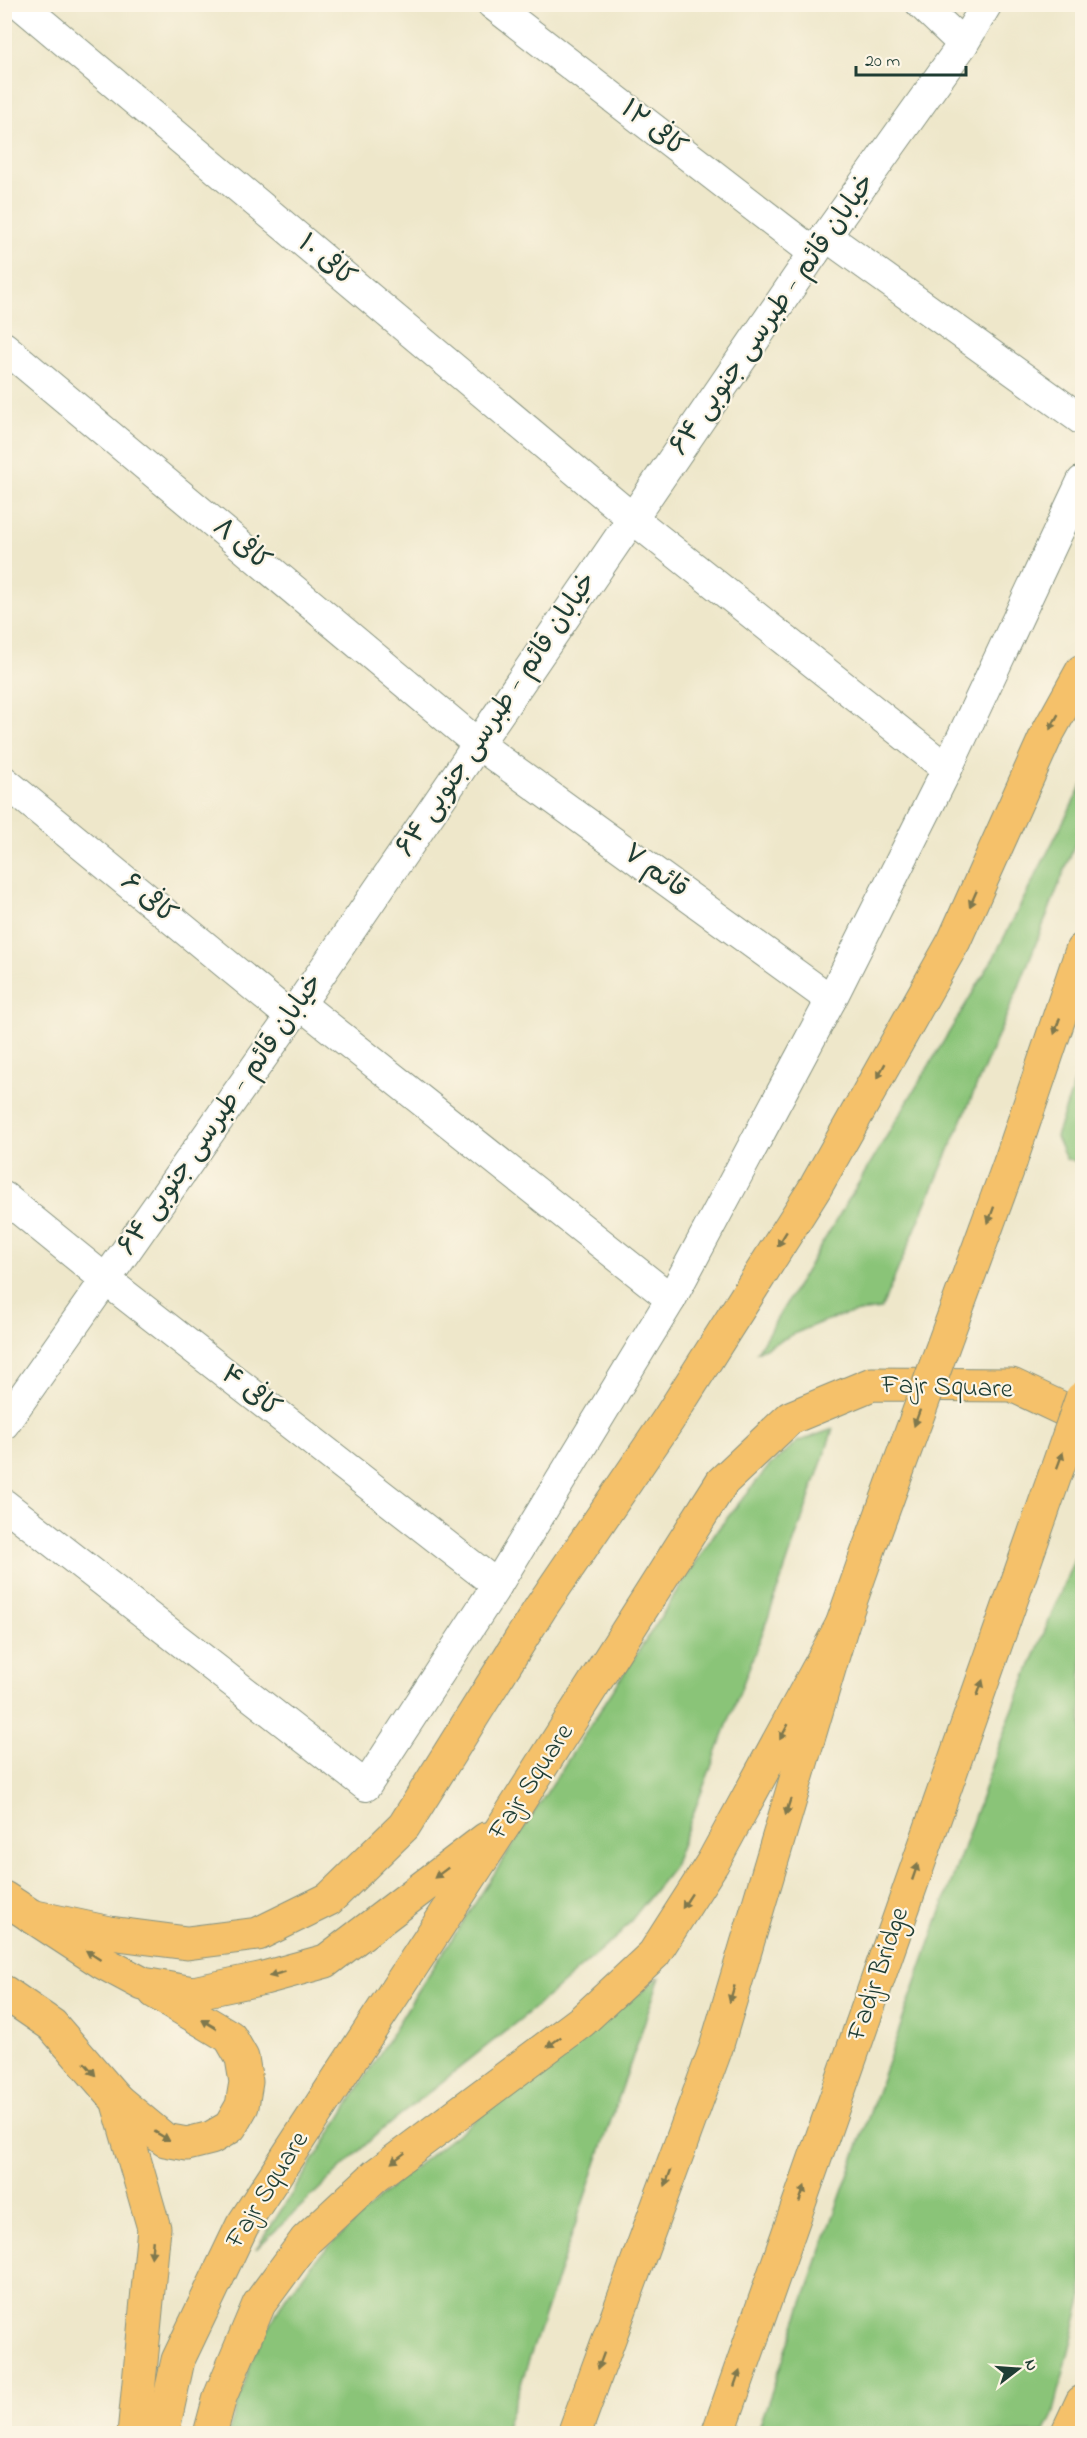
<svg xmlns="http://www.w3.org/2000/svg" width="1087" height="2438" viewBox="0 0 1087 2438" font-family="'Indie Flower','Playpen Sans Arabic',sans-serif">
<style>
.green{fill:#8ac478;stroke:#548056;stroke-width:1.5}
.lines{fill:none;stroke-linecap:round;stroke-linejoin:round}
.street-casing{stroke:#86927f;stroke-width:32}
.primary-casing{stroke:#86927f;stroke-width:35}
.highway-casing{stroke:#86927f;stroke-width:35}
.street{stroke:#fff;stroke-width:30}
.primary{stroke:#f5c16b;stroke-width:33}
.highway{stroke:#f5c16b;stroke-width:33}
.highway-bridge-casing{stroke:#86927f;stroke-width:35;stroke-linecap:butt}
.highway-bridge{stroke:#f5c16b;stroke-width:33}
.oneway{fill:#7f784d}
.labels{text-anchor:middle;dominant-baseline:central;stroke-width:4.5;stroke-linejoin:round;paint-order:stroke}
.street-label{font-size:27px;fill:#1f3d34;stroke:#fcf5e5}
</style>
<rect width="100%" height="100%" fill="#fcf5e5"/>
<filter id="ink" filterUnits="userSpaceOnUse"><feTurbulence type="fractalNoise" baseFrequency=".0167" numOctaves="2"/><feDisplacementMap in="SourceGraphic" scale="12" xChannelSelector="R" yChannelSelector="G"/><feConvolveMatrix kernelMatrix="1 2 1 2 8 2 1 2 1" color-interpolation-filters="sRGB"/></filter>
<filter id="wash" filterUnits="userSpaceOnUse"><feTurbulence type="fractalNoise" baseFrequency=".008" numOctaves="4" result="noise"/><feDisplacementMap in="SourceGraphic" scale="24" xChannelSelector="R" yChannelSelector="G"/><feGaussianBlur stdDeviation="1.35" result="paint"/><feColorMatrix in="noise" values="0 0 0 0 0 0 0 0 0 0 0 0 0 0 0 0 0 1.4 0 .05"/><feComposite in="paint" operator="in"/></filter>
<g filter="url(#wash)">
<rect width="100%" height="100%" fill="#eee7ca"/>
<g class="green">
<path d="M 1082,785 L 1082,826 L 1018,989 L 881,1309 C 830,1314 802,1330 757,1352 L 993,959 Z"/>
<path d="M 1082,1060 L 1082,1163 L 1066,1159 L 1056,1137 Z"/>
<path d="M 833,1429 L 767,1621 L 672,1869 L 621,1933 L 533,2009 L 378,2133 L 256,2249 L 331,2133 L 413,1999 L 715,1533 L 769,1466 L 797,1442 Z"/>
<path d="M 1082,1540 L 1082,2299 L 1053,2415 L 1044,2433 L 757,2433 L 1008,1721 Z"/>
<path d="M 660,1977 L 504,2433 L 228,2434 L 254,2354 L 285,2298 L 318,2257 L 404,2175 Z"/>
</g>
</g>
<g filter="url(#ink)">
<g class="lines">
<g class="street-casing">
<g id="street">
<path d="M 20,4 L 632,518 L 947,769"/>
<path d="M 492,4 L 814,253"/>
<path d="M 921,4 L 963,44"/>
<path d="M 826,236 L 1082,420"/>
<path d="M 4,347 L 478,744 L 831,1000"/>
<path d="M 4,781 L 291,1017"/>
<path d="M 300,1004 L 671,1299"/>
<path d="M 4,1197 L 106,1280 L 497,1585"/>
<path d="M 4,1424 L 300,1004 L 814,253 L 963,44 L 987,4"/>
<path d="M 4,1504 L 366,1786 L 497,1585 L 671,1299 L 831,1000 L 947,769 L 1082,481"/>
</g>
</g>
<g class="primary-casing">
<g id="primary">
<path d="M 4,1898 L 102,1962 L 143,1984 L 193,1993 L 264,1978 L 326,1961 L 486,1839"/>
<path d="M 4,1992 L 52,2025 L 117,2100 L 154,2228 L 134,2434"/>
<path d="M 117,2100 L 165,2140 L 187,2144 L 211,2138 L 230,2127 L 242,2106 L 246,2082 L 242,2058 L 230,2037 L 155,1992"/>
<path d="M 162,2434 L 178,2360 L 242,2226 L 504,1825 L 722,1482 L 790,1418 L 872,1384 L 1012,1385 L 1082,1418"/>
</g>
</g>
<g class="highway-casing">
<g id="highway">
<path d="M 1011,1160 L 1082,950"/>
<path d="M 31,1916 L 110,1933 L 187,1943 L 258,1934 L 329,1899 L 404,1826 L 541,1607 L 668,1420 L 815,1188 L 954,941 L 1046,736 L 1082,671"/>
<path d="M 210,2434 L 220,2397 L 259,2304 L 306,2240 L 376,2175 L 582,2021 L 654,1954 L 713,1862 L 842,1625"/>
<path d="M 574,2434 L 716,2048 L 842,1625 L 868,1551"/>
<path d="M 718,2434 L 1041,1515"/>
<path d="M 1067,2434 L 1082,2402"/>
</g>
</g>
<use href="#street" class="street"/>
<use href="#primary" class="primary"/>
<use href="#highway" class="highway"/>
<g class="highway-bridge-casing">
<g id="highway-bridge">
<path d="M 1041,1515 L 1082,1398"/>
<path d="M 868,1551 L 1011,1160"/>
</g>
</g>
<use href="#highway-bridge" class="highway-bridge"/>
</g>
<defs><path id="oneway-solid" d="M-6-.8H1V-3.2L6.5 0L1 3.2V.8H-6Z" transform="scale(1.5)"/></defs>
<g class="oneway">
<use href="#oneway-solid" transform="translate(1054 722) rotate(119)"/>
<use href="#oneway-solid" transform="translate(973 899) rotate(114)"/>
<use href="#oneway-solid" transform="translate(1057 1026) rotate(109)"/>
<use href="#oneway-solid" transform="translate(881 1071) rotate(119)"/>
<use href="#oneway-solid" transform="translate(991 1215) rotate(110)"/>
<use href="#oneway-solid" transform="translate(782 1239) rotate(122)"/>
<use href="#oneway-solid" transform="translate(917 1418) rotate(110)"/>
<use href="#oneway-solid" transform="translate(1060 1460) rotate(-70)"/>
<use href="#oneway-solid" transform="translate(980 1688) rotate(-71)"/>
<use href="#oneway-solid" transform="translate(784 1732) rotate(119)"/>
<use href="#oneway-solid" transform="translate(788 1807) rotate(107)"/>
<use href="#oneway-solid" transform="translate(915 1872) rotate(-71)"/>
<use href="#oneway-solid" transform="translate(441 1873) rotate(143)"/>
<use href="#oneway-solid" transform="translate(687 1901) rotate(123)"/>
<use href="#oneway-solid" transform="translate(93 1955) rotate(-147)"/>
<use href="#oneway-solid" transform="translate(277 1974) rotate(164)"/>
<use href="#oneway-solid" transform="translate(732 1994) rotate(107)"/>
<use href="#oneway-solid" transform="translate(209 2024) rotate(-149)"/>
<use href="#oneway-solid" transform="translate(554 2042) rotate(143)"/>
<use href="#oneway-solid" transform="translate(90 2069) rotate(49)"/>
<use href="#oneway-solid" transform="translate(162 2136) rotate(31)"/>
<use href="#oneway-solid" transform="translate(398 2158) rotate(143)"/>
<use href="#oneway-solid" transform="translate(668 2178) rotate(110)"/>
<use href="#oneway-solid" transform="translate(802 2194) rotate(-71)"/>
<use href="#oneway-solid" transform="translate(152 2249) rotate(95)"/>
<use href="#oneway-solid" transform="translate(601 2361) rotate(110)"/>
<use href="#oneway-solid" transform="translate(737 2378) rotate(-71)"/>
</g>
</g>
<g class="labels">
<g class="street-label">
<text transform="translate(653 129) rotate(38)">کافی ۱۲</text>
<text transform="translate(326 261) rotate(40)">کافی ۱۰</text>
<text transform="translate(773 315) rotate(-55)">خیابان قائم - طبرسی جنوبی ۶۴</text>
<text transform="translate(241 545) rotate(40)">کافی ۸</text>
<text transform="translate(497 715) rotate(-56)">خیابان قائم - طبرسی جنوبی ۶۴</text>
<text transform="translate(655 872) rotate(36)">قائم ۷</text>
<text transform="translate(148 899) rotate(40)">کافی ۶</text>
<text transform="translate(221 1115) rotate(-55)">خیابان قائم - طبرسی جنوبی ۶۴</text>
<text transform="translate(947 1388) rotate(2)">Fajr Square</text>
<text transform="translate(250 1392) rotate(38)">کافی ۴</text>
<text transform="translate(532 1782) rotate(-57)">Fajr Square</text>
<text transform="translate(879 1974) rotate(-71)">Fadjr Bridge</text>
<text transform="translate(268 2190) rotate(-58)">Fajr Square</text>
</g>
</g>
<rect width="1087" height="2438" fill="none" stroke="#fcf5e5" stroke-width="24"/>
<g transform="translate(1018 2369) rotate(73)" stroke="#fcf5e5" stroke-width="4.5" paint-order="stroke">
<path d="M0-4.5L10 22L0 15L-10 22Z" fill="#1f3d34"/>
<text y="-9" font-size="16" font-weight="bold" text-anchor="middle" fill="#1f3d34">N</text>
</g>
<path d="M856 66v9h110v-9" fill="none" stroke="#1f3d34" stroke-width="3"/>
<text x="865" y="66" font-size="18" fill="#1f3d34" stroke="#fcf5e5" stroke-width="4.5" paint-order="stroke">20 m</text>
</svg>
